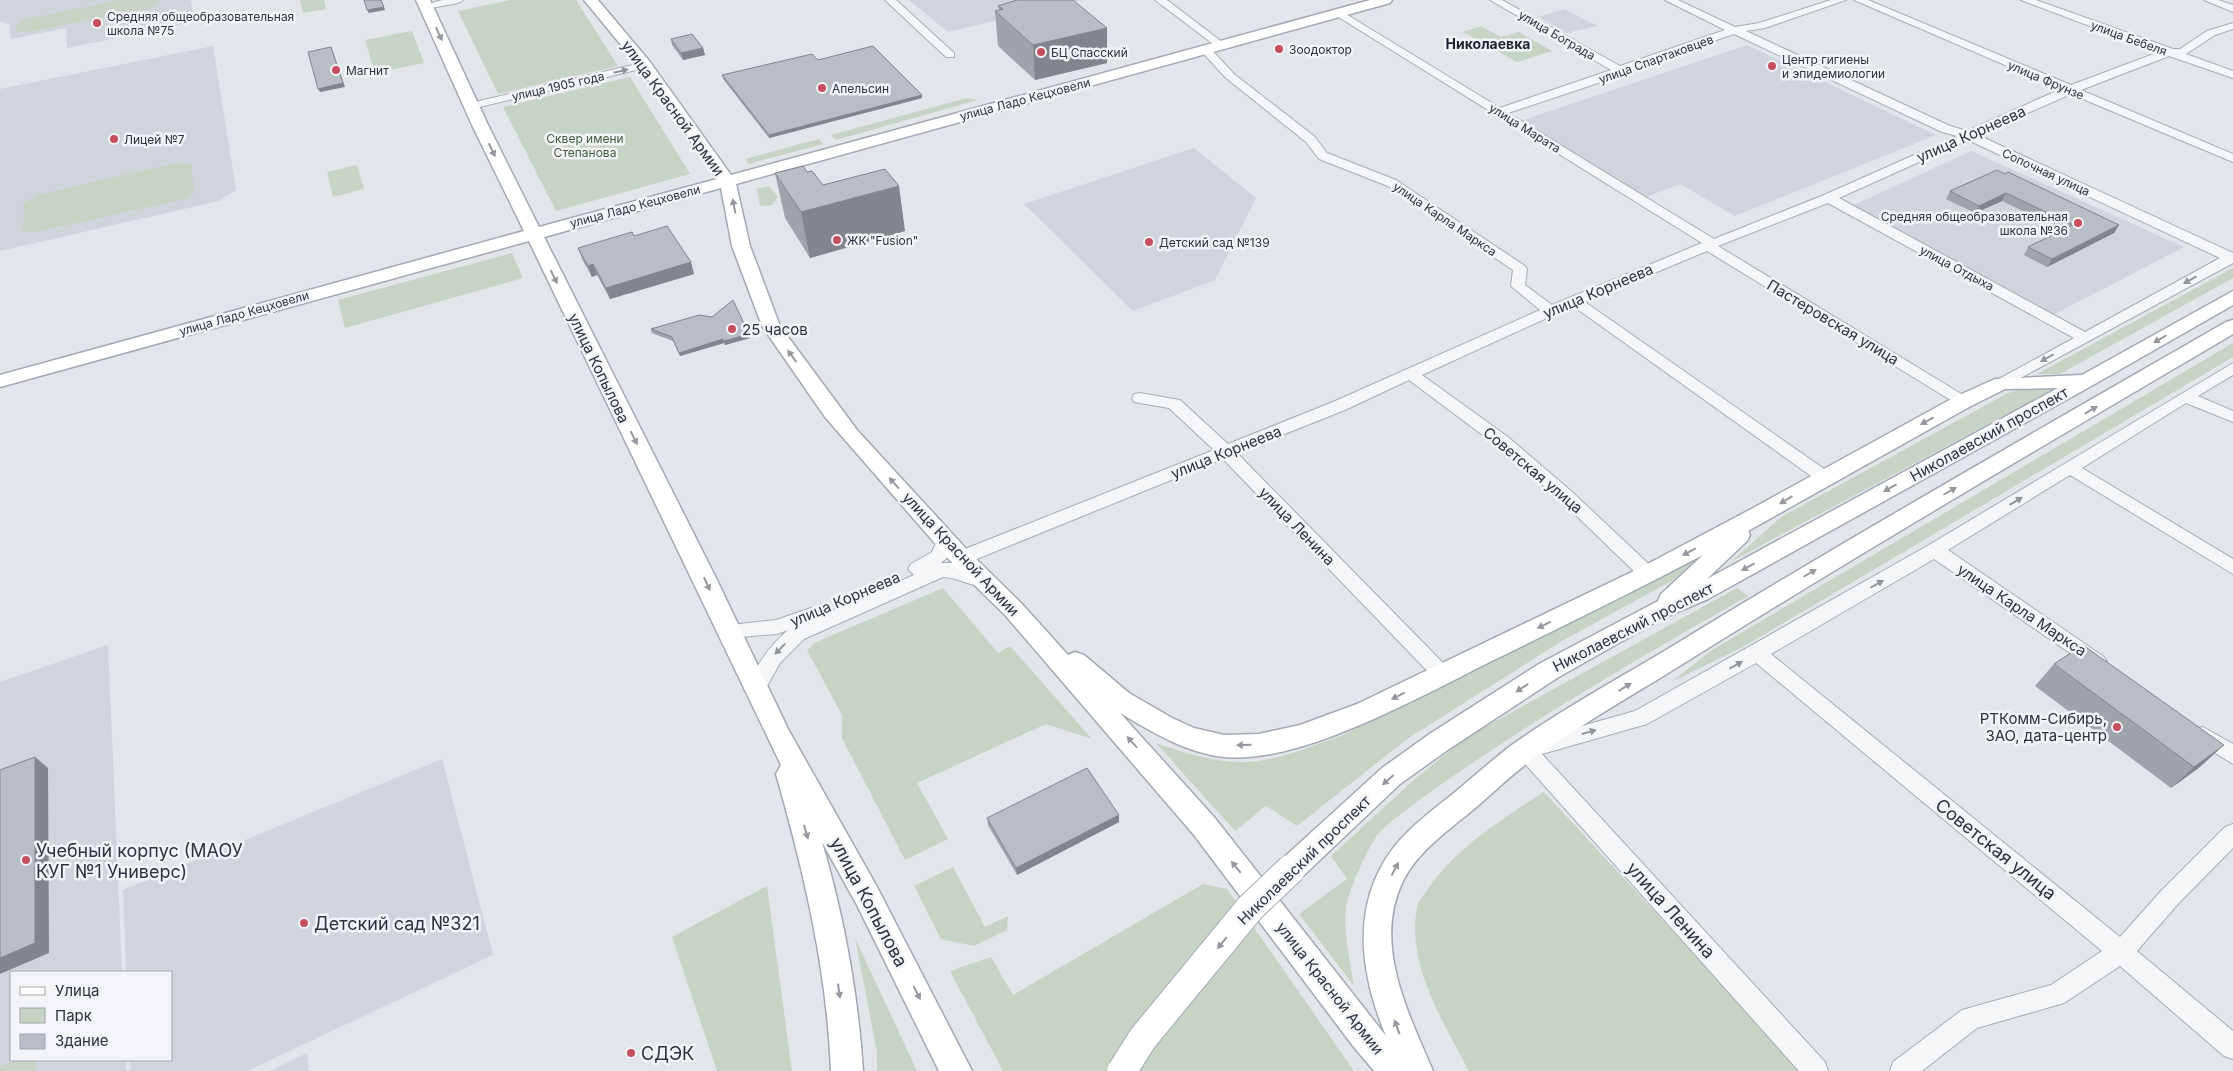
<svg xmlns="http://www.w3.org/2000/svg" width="2233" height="1071" viewBox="0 0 2233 1071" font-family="Inter,sans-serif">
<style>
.built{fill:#d0d4db}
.green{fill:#c7d3c4}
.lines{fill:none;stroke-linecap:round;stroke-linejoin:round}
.minor-casing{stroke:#a7acb4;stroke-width:2}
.major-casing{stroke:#a2a9b4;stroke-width:3}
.minor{fill:#f5f6f8;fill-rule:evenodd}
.major{fill:#fff;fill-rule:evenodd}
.major-bridge-casing{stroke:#a2a9b4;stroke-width:31;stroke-linecap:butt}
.major-bridge{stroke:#fff;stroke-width:29}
.wall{fill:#9fa3aa}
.shaded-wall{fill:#82858b}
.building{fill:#b9bec6;stroke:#82858b}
.oneway{fill:#9598a0}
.oneway2{fill:#90949c}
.poi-dot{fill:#c64f5e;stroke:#f2f4f7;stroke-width:2}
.labels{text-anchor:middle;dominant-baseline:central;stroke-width:5;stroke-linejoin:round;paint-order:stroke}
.far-poi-label{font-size:12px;fill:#2b3240;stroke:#f2f4f7;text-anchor:start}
.far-street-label{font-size:12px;fill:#2b3240;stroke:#f2f4f7}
.far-park-label{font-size:12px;fill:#3f5b39;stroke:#f2f4f7}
.far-neighbourhood-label{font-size:14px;font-weight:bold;fill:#1d2331;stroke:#f2f4f7}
.street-label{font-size:15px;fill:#2b3240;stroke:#f2f4f7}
.poi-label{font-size:15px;fill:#2b3240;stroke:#f2f4f7;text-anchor:start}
.near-street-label{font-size:18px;fill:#2b3240;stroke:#f2f4f7}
.near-poi-label{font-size:18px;fill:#2b3240;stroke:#f2f4f7;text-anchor:start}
</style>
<rect width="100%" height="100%" fill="#e2e5ea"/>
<g class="built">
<path d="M 0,0 L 191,0 L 194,22 L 67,48 L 66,28 L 11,39 L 9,24 L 0,22 Z"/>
<path d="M 909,0 L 1083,0 L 948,32 Z"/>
<path d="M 1565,9 L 1597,26 L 1566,33 L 1538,17 Z"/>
<path d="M 1747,45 L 1936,135 L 1735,216 L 1680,184 L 1646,197 L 1520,121 Z"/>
<path d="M 213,46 L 236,190 L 219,201 L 0,251 L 0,89 Z"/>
<path d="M 1194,148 L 1256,198 L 1215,280 L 1133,311 L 1024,204 Z"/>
<path d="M 1971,151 L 2184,247 L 2055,314 L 1852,206 Z"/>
<path d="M 108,645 L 122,972 L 11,972 L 11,1060 L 126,1060 L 126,1071 L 0,1071 L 0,682 Z"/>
<path d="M 442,759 L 493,955 L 247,1071 L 131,1071 L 130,1060 L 171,1060 L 171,972 L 126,972 L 123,890 Z"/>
<path d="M 307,1053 L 309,1071 L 270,1071 Z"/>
</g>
<g class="green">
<path d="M 120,0 L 158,0 L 159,2 L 149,8 L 29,32 L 16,31 L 16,25 L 26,19 Z"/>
<path d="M 300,0 L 324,0 L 326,9 L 303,13 Z"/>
<path d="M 510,0 L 576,0 L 618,66 L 498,94 L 458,11 Z"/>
<path d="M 1481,26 L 1501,37 L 1519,32 L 1552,51 L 1517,62 L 1463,32 Z"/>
<path d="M 412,31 L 424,63 L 375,73 L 365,40 Z"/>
<path d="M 630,77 L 690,174 L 556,211 L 503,107 Z"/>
<path d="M 967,98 L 978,100 L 836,140 L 831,135 Z"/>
<path d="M 819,139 L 823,144 L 748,164 L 745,159 Z"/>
<path d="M 175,163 L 191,164 L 194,193 L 184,199 L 36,232 L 23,231 L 24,203 L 40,195 Z"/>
<path d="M 357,165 L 364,189 L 333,197 L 327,172 Z"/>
<path d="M 769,186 L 778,197 L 772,205 L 760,206 L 757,189 Z"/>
<path d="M 512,253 L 523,278 L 345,328 L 338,300 Z"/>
<path d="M 2233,268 L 2233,278 L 2060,374 L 2037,374 Z"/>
<path d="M 2233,343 L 2233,357 L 1743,647 L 1671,682 L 1712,650 Z"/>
<path d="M 2031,387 L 2053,389 L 1732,561 L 1781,517 L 2008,393 Z"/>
<path d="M 1702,557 L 1684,574 L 1562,641 L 1407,739 L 1297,826 L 1266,806 L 1235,831 L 1156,743 C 1185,753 1215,763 1247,762 C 1280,760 1312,746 1343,735 Z"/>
<path d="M 943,588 L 998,653 L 1010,646 L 1092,739 L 1046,724 L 917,783 L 948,839 L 905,860 L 842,738 L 842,715 L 807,650 L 814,643 Z"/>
<path d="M 1737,588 L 1748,596 C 1646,654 1545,712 1449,779 C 1432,791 1385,823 1375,838 C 1366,853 1348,891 1346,908 C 1343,933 1350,961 1354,986 L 1299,914 L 1347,879 L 1331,856 L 1416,778 L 1467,737 Z"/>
<path d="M 1544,792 L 1802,1071 L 1469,1071 C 1444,1023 1406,965 1417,908 C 1418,902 1423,896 1426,892 C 1455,848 1501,820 1544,792 Z"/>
<path d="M 953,867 L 985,927 L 1008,916 L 1007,930 L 974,946 L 941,939 L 914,886 Z"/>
<path d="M 1203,884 L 1227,889 L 1354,1071 L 1003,1071 L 950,971 L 991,957 L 1013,995 Z"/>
<path d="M 767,886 L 792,1071 L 717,1071 L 672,937 Z"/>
<path d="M 855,938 L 917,1071 L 877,1071 L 877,1052 Z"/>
<path d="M 16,1060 L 36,1060 L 36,1071 L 0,1071 L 0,1067 Z"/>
</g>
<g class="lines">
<g class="minor-casing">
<g id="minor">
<path d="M 442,0 L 463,0 L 458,3 L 426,9 L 421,6 Z"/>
<path d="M 885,0 L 896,0 L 954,53 L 954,57 L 946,57 Z"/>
<path d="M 1155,0 L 1167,0 L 1226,45 L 1221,48 L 1217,47 Z"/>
<path d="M 1490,0 L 1502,0 L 1620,66 L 1725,30 L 1665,0 L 1678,0 L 1735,27 L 1759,23 L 1831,0 L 1846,0 L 1765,28 L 1746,31 L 1950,126 L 1967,131 L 2061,89 L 1854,0 L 1868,0 L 2071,85 L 2159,52 L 2021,0 L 2036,0 L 2173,49 L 2180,49 L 2207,31 L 2233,23 L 2233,29 L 2215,35 L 2186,54 L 2233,71 L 2233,78 L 2169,56 L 2081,90 L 2233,154 L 2233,162 L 2071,94 L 1978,135 L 2233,253 L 2233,263 L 2002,388 L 1994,383 L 1997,380 L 2074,338 L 1828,203 L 1718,246 L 1968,398 L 1970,402 L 1968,406 L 1962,407 L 1707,251 L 1585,302 L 1830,473 L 1832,477 L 1830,481 L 1818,481 L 1573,306 L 1422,375 L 1508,437 L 1571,491 L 1654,569 L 1657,574 L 1654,579 L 1648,581 L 1642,579 L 1559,499 L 1496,445 L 1409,380 L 1345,410 L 1237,453 L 1449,669 L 1452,674 L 1449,679 L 1442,682 L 1435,679 L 1223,459 L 967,563 L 961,565 L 955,563 L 952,558 L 955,553 L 1214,450 L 1169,408 L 1134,402 L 1132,398 L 1134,394 L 1140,393 L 1180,400 L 1228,444 L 1333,402 L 1540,310 L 1511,286 L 1513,270 L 1388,186 L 1319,159 L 1306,142 L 1226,78 L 1201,51 L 1201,47 L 1209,47 L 1234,74 L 1314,136 L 1327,153 L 1396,180 L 1525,266 L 1527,269 L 1525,285 L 1552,305 L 1702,243 L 1332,13 L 1337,10 L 1341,11 L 1500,108 L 1611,70 ZM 1734,34 L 1942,132 L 1957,136 L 1824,195 L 1714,239 L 1508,113 L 1616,77 L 1623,72 ZM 1968,140 L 2220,258 L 2085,332 L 1839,198 Z"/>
<path d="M 2204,0 L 2218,0 L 2233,5 L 2233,12 Z"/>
<path d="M 645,62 L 649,63 L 649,67 L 471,109 L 465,106 L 471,103 Z"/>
<path d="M 2233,363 L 2233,375 L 2198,396 L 2233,411 L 2233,422 L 2186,403 L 2082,468 L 2233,559 L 2233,574 L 2070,475 L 1948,550 L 2104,657 L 2107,662 L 2104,667 L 2097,670 L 2090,667 L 1934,559 L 1771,654 L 2120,937 L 2161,891 L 2225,827 L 2233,824 L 2233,848 L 2177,905 L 2137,951 L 2233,1031 L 2233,1059 L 2224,1056 L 2120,966 L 2064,1003 L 1977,1028 L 1922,1071 L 1890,1071 L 1893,1062 L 1962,1010 L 2051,985 L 2102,951 L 1756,663 L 1647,724 L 1542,754 L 1825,1062 L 1828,1071 L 1799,1071 L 1518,756 L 1515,750 L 1518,744 L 1635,711 L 1929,545 Z"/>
<path d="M 945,534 L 951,536 L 954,540 L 949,556 L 941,563 L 955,563 L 988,575 L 991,580 L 988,585 C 974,589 958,577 943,577 L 804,639 L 780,663 L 763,693 L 756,695 L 749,693 L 746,687 C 757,665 769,646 788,630 L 777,634 L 729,638 L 722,636 L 720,631 L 722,626 L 776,620 L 811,608 L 818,610 L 820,616 L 914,575 L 908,569 L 911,564 L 932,552 L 939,536 Z"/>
<path d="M 2203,727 L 2233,744 L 2233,764 L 2196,741 L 2193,735 L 2196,729 Z"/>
</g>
</g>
<g class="major-casing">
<path id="major" d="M 416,0 L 430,0 L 488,125 L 539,227 L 717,179 L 640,68 L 584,0 L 598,0 L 650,62 L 731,175 L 1370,0 L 1392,0 L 1390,3 L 736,184 L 750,246 L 780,326 L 857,430 L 969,552 L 1021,603 L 1068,655 L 1075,652 L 1084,655 L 1129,693 L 1172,718 L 1194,728 L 1224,735 L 1259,734 L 1300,725 L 1357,704 L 1640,568 L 1755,507 L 1955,397 L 1995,379 L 2082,375 L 2233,291 L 2233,305 L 2093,385 L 1708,599 L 1663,618 L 1557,678 L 1449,749 L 1400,784 L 1301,878 L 1291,882 L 1281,878 L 1277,869 L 1281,860 L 1382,768 L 1431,733 L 1539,664 L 1658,601 L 1661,594 L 1703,555 C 1635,591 1565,625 1496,659 C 1426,693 1302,765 1224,757 C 1186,753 1152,732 1120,713 L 1214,817 L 1386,1036 C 1364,983 1352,923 1380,869 C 1396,837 1426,815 1454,793 C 1472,778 1490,762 1509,747 C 1562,709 1620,678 1676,644 C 1857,533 2042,428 2226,322 L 2233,320 L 2233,334 C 2048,443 1863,551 1681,665 C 1630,697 1577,726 1529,762 C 1510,776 1493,793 1474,809 C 1449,830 1418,851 1403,881 C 1372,944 1409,1014 1433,1071 L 1374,1071 L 1353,1046 L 1194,835 L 1005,615 L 953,564 L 825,417 L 762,326 L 732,246 L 721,188 L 544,237 L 716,578 L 788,729 L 877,887 L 972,1071 L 939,1071 L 857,905 L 822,842 C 844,917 858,993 863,1071 L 831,1071 C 827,969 804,872 776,774 L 781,765 L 529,241 L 0,387 L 0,375 L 524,231 L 472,125 ZM 2058,388 L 1707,579 L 1747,541 L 1750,535 L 1748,531 L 1969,407 L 2005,389 Z"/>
</g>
<use href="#minor" class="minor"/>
<use href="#major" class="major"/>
<g class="major-bridge-casing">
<path id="major-bridge" d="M 1122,1071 L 1143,1038 L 1250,908 L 1291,869"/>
</g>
<use href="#major-bridge" class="major-bridge"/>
</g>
<g class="wall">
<path d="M 998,6 L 1107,28 L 1107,63 L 1035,80 L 998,46 L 995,11 L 999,10 Z"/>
<path d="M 671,39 L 703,48 L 705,55 L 683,60 L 672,45 Z"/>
<path d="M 818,60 L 922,98 L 769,138 L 723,79 L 722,75 Z"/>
<path d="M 1997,170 L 2119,225 L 2114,233 L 2047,267 L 2024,255 L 2028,247 L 2063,230 L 2002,201 L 1975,213 L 1946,199 L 1950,191 Z"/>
<path d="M 807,172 L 823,185 L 905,231 L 810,258 L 785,218 L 775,173 Z"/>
<path d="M 634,236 L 694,274 L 610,299 L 597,275 L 592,277 L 582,259 L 578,248 Z"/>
<path d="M 651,329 L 750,338 L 725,345 L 724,343 L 680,356 L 673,341 L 652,333 Z"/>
<path d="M 2054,664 L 2200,767 L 2171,788 L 2035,686 Z"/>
<path d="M 987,818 L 1119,822 L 1017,875 L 988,825 Z"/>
</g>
<g class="shaded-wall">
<path d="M 381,0 L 385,10 L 369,13 L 367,10 Z"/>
<path d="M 1107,28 L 1107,63 L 1035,80 L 1033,45 Z"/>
<path d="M 331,47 L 345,87 L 320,92 L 318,89 Z"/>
<path d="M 703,48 L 705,55 L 683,60 L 681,53 Z"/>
<path d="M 922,95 L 922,98 L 769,138 L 769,135 Z"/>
<path d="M 899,186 L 905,231 L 810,258 L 801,212 Z"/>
<path d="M 2006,193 L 2002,201 L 1975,213 L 1979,206 Z"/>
<path d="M 2119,225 L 2114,233 L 2047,267 L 2052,259 Z"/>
<path d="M 691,262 L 694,274 L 610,299 L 606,288 Z"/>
<path d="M 593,264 L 597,275 L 592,277 L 588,266 Z"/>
<path d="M 749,334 L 750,338 L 725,345 L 724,341 Z"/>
<path d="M 723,339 L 724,343 L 680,356 L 679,353 Z"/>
<path d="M 2224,745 L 2200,767 L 2171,788 L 2194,767 Z"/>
<path d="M 35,757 L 48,768 L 49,953 L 0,974 L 0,958 Z"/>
<path d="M 1119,815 L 1119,822 L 1017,875 L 1016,868 Z"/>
</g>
<g class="building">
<path d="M 364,0 L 381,0 L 384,7 L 367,10 Z"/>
<path d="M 1017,0 L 1073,0 L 1107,28 L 1033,45 L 995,11 L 1003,9 L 998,6 Z"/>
<path d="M 692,34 L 703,48 L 681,53 L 671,39 Z"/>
<path d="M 873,46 L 922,95 L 769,135 L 722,75 L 812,54 L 818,60 Z"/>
<path d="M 331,47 L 343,83 L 318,89 L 308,52 Z"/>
<path d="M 803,166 L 807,172 L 812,171 L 823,185 L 885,169 L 899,186 L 801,212 L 775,173 Z"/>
<path d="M 1997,170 L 2005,174 L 2008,172 L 2119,225 L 2052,259 L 2028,247 L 2073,225 L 2006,193 L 1979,206 L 1950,191 Z"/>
<path d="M 667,226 L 691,262 L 606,288 L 593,264 L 588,266 L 578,248 L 632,232 L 634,236 Z"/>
<path d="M 733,300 L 749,334 L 724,341 L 723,339 L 679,353 L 672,337 L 651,329 L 699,315 L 712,317 Z"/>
<path d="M 2083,645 L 2224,745 L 2194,767 L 2054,664 Z"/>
<path d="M 35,757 L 35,943 L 0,958 L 0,770 Z"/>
<path d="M 1087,768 L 1119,815 L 1016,868 L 987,818 Z"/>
</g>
<defs><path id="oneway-solid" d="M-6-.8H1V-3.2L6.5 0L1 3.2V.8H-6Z" transform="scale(1.25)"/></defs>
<g class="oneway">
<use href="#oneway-solid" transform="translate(439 34) rotate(65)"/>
<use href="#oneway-solid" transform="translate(492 150) rotate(64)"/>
<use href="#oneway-solid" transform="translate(734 206) rotate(-101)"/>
<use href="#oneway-solid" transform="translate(554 277) rotate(64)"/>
<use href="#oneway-solid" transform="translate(2160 339) rotate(150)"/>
<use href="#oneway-solid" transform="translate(792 356) rotate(-126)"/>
<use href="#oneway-solid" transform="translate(2091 410) rotate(-30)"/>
<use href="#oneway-solid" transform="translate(1927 421) rotate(151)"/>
<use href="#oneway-solid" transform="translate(634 438) rotate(64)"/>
<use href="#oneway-solid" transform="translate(894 483) rotate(-132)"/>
<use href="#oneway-solid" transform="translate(1890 488) rotate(151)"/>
<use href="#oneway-solid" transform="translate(1950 491) rotate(-30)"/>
<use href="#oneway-solid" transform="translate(1786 500) rotate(149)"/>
<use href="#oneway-solid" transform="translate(1689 552) rotate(152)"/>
<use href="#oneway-solid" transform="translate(1748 567) rotate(151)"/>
<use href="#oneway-solid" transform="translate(1810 573) rotate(-30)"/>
<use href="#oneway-solid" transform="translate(707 584) rotate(65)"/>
<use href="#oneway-solid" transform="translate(1544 625) rotate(154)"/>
<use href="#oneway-solid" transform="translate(1625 687) rotate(-32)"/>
<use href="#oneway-solid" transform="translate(1522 688) rotate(147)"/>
<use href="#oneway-solid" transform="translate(1398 696) rotate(154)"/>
<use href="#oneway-solid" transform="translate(1132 742) rotate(-132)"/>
<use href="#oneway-solid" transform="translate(1244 745) rotate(179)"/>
<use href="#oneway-solid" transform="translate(1388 780) rotate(139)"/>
<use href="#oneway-solid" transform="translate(806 832) rotate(74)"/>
<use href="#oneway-solid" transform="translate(1236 867) rotate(-129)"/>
<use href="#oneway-solid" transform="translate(1395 869) rotate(-62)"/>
<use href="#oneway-solid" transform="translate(1222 943) rotate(129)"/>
<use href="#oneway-solid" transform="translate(839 991) rotate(82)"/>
<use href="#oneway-solid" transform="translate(917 993) rotate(63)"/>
<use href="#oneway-solid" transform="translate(1397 1027) rotate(-110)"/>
</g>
<g class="oneway2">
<use href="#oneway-solid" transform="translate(621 71) rotate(-13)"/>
<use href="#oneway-solid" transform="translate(2190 280) rotate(151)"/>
<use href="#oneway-solid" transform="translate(2047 358) rotate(151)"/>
<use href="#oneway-solid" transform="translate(2016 501) rotate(-31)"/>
<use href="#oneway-solid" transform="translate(1877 584) rotate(-30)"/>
<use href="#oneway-solid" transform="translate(780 649) rotate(134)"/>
<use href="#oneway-solid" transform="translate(1736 665) rotate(-29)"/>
<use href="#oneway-solid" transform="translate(1589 732) rotate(-16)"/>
</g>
<g class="poi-dot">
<circle cx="97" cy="23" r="5"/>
<circle cx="1279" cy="49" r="5"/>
<circle cx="1041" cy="52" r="5"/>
<circle cx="1772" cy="66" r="5"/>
<circle cx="336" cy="70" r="5"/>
<circle cx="822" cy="88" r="5"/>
<circle cx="114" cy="139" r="5"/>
<circle cx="2078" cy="223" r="5"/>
<circle cx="837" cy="240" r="5"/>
<circle cx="1149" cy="242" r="5"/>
<circle cx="732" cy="329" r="5"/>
<circle cx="2117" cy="727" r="5"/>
<circle cx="26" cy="860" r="5"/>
<circle cx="304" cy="923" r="5"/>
<circle cx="631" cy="1053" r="5"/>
</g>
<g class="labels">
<g class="far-poi-label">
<text x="107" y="16">Средняя общеобразовательная<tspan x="107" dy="14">школа №75</tspan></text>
<text x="1289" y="49">Зоодоктор</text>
<text x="1051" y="52">БЦ Спасский</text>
<text x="1782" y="59">Центр гигиены<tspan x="1782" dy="14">и эпидемиологии</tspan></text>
<text x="346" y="70">Магнит</text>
<text x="832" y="88">Апельсин</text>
<text x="124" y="139">Лицей №7</text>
<text x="2068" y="216" text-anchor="end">Средняя общеобразовательная<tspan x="2068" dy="14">школа №36</tspan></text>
<text x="847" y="240">ЖК "Fusion"</text>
<text x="1159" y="242">Детский сад №139</text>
</g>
<g class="far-street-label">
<text transform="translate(1557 35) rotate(30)">улица Бограда</text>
<text transform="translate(2129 38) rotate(20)">улица Бебеля</text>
<text transform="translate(1656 59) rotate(-20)">улица Спартаковцев</text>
<text transform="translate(2046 80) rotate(23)">улица Фрунзе</text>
<text transform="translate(558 86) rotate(-13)">улица 1905 года</text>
<text transform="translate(1025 99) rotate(-15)">улица Ладо Кецховели</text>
<text transform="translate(1525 128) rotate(32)">улица Марата</text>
<text transform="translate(2046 172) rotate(25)">Сопочная улица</text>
<text transform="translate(635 206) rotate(-15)">улица Ладо Кецховели</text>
<text transform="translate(1445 219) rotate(34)">улица Карла Маркса</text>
<text transform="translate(1957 268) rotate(28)">улица Отдыха</text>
<text transform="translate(244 313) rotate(-16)">улица Ладо Кецховели</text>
</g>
<g class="far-park-label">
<text x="585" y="138">Сквер имени<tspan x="585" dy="14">Степанова</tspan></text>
</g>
<g class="far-neighbourhood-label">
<text x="1488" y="43">Николаевка</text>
</g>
<g class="street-label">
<text transform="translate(673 108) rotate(54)">улица Красной Армии</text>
<text transform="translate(1971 134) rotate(-24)">улица Корнеева</text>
<text transform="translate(1598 291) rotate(-23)">улица Корнеева</text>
<text transform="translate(1833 322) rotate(31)">Пастеровская улица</text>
<text transform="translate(599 368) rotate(64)">улица Копылова</text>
<text transform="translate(1989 434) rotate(-29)">Николаевский проспект</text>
<text transform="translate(1226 452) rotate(-22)">улица Корнеева</text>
<text transform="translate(1533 470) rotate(40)">Советская улица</text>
<text transform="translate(1297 526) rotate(46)">улица Ленина</text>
<text transform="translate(961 554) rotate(47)">улица Красной Армии</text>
<text transform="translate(845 599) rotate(-23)">улица Корнеева</text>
<text transform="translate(2022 610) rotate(34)">улица Карла Маркса</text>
<text transform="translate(1633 627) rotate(-27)">Николаевский проспект</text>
<text transform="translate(1304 860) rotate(-44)">Николаевский проспект</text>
<text transform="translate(1330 988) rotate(52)">улица Красной Армии</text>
</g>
<g class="poi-label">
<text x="742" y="329">25 часов</text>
<text x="2107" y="718" text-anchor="end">РТКомм-Сибирь,<tspan x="2107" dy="17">ЗАО, дата-центр</tspan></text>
</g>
<g class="near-street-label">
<text transform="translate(1996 849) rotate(39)">Советская улица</text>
<text transform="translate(869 902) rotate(62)">улица Копылова</text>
<text transform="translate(1671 910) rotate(48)">улица Ленина</text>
</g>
<g class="near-poi-label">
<text x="36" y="850">Учебный корпус (МАОУ<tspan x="36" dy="21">КУГ №1 Универс)</tspan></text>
<text x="314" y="923">Детский сад №321</text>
<text x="641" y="1053">СДЭК</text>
</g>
</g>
<rect x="10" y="971" width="162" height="90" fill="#f2f4f7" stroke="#a2a6ae"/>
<rect x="20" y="987" width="25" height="8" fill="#ffffff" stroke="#a2a6ae"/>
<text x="55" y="996" font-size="15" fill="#2b3240">Улица</text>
<rect x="20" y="1008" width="25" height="15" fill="#c7d3c4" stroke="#a2a6ae"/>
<text x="55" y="1021" font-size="15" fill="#2b3240">Парк</text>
<rect x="20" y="1034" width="25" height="15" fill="#b9bec6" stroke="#a2a6ae"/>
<text x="55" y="1046" font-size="15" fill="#2b3240">Здание</text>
</svg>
